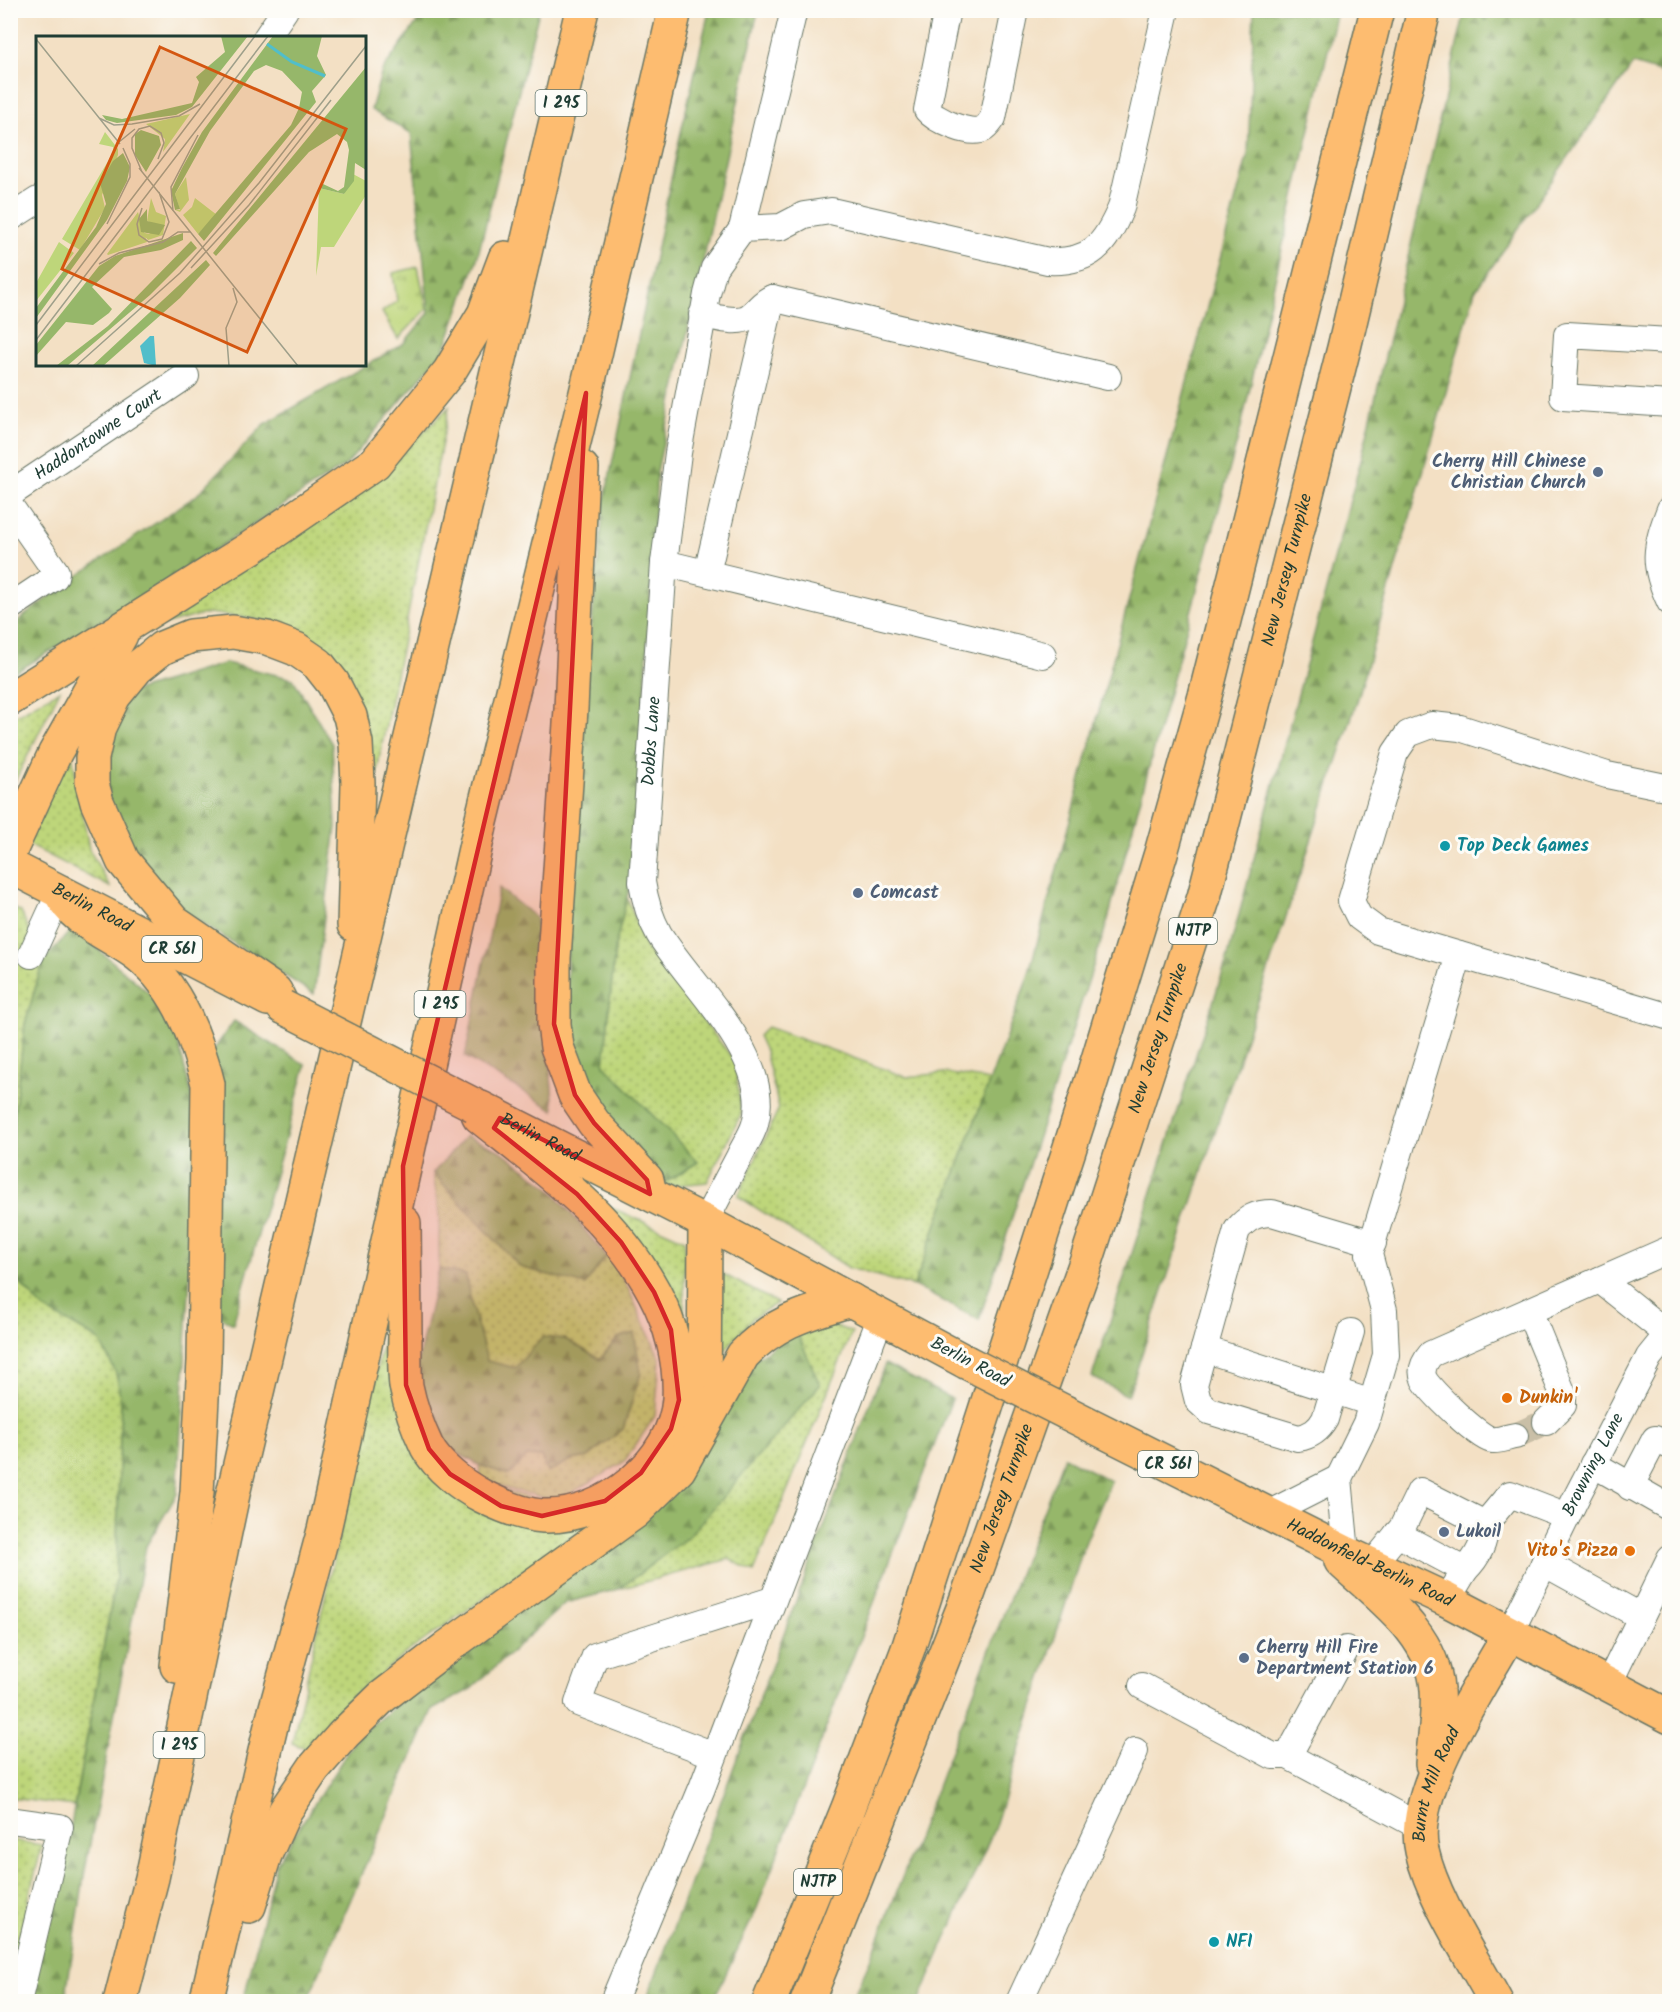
<svg xmlns="http://www.w3.org/2000/svg" width="1680" height="2012" viewBox="0 0 1680 2012" font-family="Kalam,sans-serif">
<style>
.grass{fill:url(#grass-dots);stroke:#6e8a57;stroke-width:1.5}
.forest{fill:url(#forest-firs);stroke:#5a7a4f;stroke-width:1.5}
.park{fill:url(#park-tufts);stroke:#6e8a57;stroke-width:1.5}
.lines{fill:none;stroke-linecap:round;stroke-linejoin:round}
.minor-tunnel{stroke:#c9bfa7;stroke-width:26;stroke-dasharray:26 13;stroke-linecap:butt}
.minor-casing{stroke:#697666;stroke-width:28}
.major-casing{stroke:#697666;stroke-width:36}
.highway-casing{stroke:#697666;stroke-width:36}
.minor{stroke:#fff;stroke-width:26}
.major{stroke:#fdbc70;stroke-width:33}
.highway{stroke:#fdbc70;stroke-width:33}
.major-bridge-casing{stroke:#697666;stroke-width:36;stroke-linecap:butt}
.major-bridge{stroke:#fdbc70;stroke-width:33}
.marked{fill:#d62828;fill-opacity:0.2;stroke:#d62828;stroke-width:4.5;stroke-linejoin:round}
.service-dot{fill:#5c6f8a;stroke:#fdfcf7;stroke-width:2}
.culture-dot{fill:#0f9aa8;stroke:#fdfcf7;stroke-width:2}
.food-dot{fill:#e8710a;stroke:#fdfcf7;stroke-width:2}
.labels{text-anchor:middle;dominant-baseline:central;stroke-width:6;stroke-linejoin:round;paint-order:stroke}
.shield{fill:#fdfcf7;stroke:#62766e;stroke-width:1.5}
.shield-label{font-size:16px;font-weight:bold;fill:#1f3d34}
.street-label{font-size:18px;fill:#1f3d34;stroke:#fdfcf7}
.service-label{font-size:18px;font-weight:bold;fill:#4e5e75;stroke:#fdfcf7;text-anchor:start}
.culture-label{font-size:18px;font-weight:bold;fill:#0d838f;stroke:#fdfcf7;text-anchor:start}
.food-label{font-size:18px;font-weight:bold;fill:#c56008;stroke:#fdfcf7;text-anchor:start}
.inset-river{fill:none;stroke:#51beca;stroke-width:3}
.inset-road{fill:none;stroke:#9e9f8a;stroke-width:1.5}
.view{fill:#d45610;fill-opacity:0.15;stroke:#d45610;stroke-width:3}
.inset-edge{fill:none;stroke:#1f3d34;stroke-width:3}
</style>
<defs>
<pattern id="grass-dots" width="8" height="8" patternUnits="userSpaceOnUse" patternTransform="scale(1.5)"><rect width="8" height="8" fill="#bed67a"/><path d="M2 2h.1M6 6h.1" fill="none" stroke="#9aaf65" stroke-width="1.8" stroke-linecap="round"/></pattern>
<pattern id="forest-firs" width="22" height="20" patternUnits="userSpaceOnUse" patternTransform="scale(1.5)"><rect width="22" height="20" fill="#96b76a"/><path d="M5 1l3.5 6h-7zM16 11l3.5 6h-7z" fill="#7a9658"/></pattern>
<pattern id="park-tufts" width="24" height="20" patternUnits="userSpaceOnUse" patternTransform="scale(1.5)"><rect width="24" height="20" fill="#bed67a"/><path d="M3 7l-1-3M5 7V3M7 7l1-3M15 17l-1-3M17 17v-4M19 17l1-3" fill="none" stroke="#9aaf65"/></pattern>
</defs>
<rect width="100%" height="100%" fill="#fdfcf7"/>
<filter id="ink" filterUnits="userSpaceOnUse"><feTurbulence type="fractalNoise" baseFrequency=".0167" numOctaves="2"/><feDisplacementMap in="SourceGraphic" scale="12" xChannelSelector="R" yChannelSelector="G"/><feConvolveMatrix kernelMatrix="1 2 1 2 8 2 1 2 1" color-interpolation-filters="sRGB"/></filter>
<filter id="wash" filterUnits="userSpaceOnUse"><feTurbulence type="fractalNoise" baseFrequency=".008" numOctaves="4" result="noise"/><feDisplacementMap in="SourceGraphic" scale="24" xChannelSelector="R" yChannelSelector="G"/><feGaussianBlur stdDeviation="1.35" result="paint"/><feColorMatrix in="noise" values="0 0 0 0 0 0 0 0 0 0 0 0 0 0 0 0 0 1.4 0 .05"/><feComposite in="paint" operator="in"/></filter>
<g filter="url(#wash)">
<rect width="100%" height="100%" fill="#f3e0c4"/>
<g class="grass">
<path d="M 449,407 L 375,781 L 346,677 L 274,622 L 209,613 L 146,629 L 389,465 Z"/>
<path d="M 60,690 L 11,789 L 11,718 Z"/>
<path d="M 70,744 L 89,849 L 110,887 L 27,844 Z"/>
<path d="M 627,897 L 645,947 L 735,1061 L 741,1114 L 707,1182 L 658,1187 L 698,1162 L 604,1065 L 615,947 Z"/>
<path d="M 11,907 L 21,912 L 43,961 L 25,1024 L 11,1148 Z"/>
<path d="M 767,1027 L 906,1077 L 945,1073 L 990,1080 L 914,1286 L 849,1268 L 738,1196 L 779,1108 L 765,1051 L 758,1036 Z"/>
<path d="M 433,1173 L 473,1214 L 585,1285 L 606,1256 L 615,1260 L 660,1359 L 655,1416 L 624,1462 L 558,1501 L 481,1482 L 479,1465 L 509,1475 L 527,1456 L 541,1457 L 548,1472 L 571,1460 L 588,1457 L 623,1429 L 632,1402 L 618,1338 L 600,1359 L 565,1339 L 515,1368 L 487,1361 C 480,1332 469,1305 466,1275 L 439,1269 L 439,1212 Z"/>
<path d="M 605,1205 L 685,1240 L 683,1370 Z"/>
<path d="M 710,1267 L 777,1303 L 753,1318 L 717,1359 Z"/>
<path d="M 10,1273 L 43,1308 L 99,1340 L 114,1366 L 121,1394 L 116,1578 L 74,1806 L 11,1798 Z"/>
<path d="M 826,1323 L 852,1332 L 754,1572 L 729,1559 L 619,1589 L 689,1536 L 796,1330 Z"/>
<path d="M 387,1324 L 394,1327 L 424,1467 L 598,1518 L 406,1653 L 354,1696 L 308,1749 L 292,1743 Z"/>
<path d="M 11,1840 L 42,1845 L 11,1970 L 10,1840 Z"/>
</g>
<g class="forest">
<path d="M 425,11 L 539,11 L 477,259 L 444,350 L 347,464 L 157,587 L 11,675 L 11,626 L 60,588 L 197,495 L 265,424 L 403,344 L 429,313 L 411,133 L 371,110 L 382,71 Z"/>
<path d="M 709,11 L 758,11 L 657,471 L 636,860 L 615,947 L 604,1065 L 698,1162 L 658,1187 L 566,1057 L 569,847 L 604,503 L 679,141 Z"/>
<path d="M 1254,11 L 1337,11 L 1241,427 L 1107,923 L 979,1320 L 914,1286 L 1028,977 L 1248,154 Z"/>
<path d="M 1465,11 L 1477,11 L 1486,20 L 1489,11 L 1669,11 L 1669,75 L 1633,64 L 1475,291 L 1358,698 L 1128,1396 L 1092,1377 L 1227,959 L 1362,456 Z"/>
<path d="M 226,663 L 293,679 L 332,744 L 336,827 L 314,994 L 173,905 L 110,817 L 101,741 L 129,693 Z"/>
<path d="M 499,888 L 536,918 L 554,1110 L 465,1057 Z"/>
<path d="M 73,928 L 170,1011 L 199,1123 L 177,1494 L 146,1546 L 85,1870 L 65,2001 L 29,2001 L 71,1825 L 116,1578 L 121,1404 L 117,1375 L 99,1340 L 43,1308 L 11,1273 L 10,1148 L 25,1024 L 43,961 Z"/>
<path d="M 234,1021 L 306,1065 L 233,1324 L 213,1313 L 210,1055 Z"/>
<path d="M 466,1136 L 501,1151 L 551,1189 L 606,1256 L 585,1285 L 520,1267 L 433,1173 Z"/>
<path d="M 439,1269 L 466,1275 C 469,1305 480,1332 487,1361 L 515,1368 L 543,1337 L 565,1339 L 600,1359 L 618,1338 L 634,1333 L 641,1373 L 623,1429 L 588,1457 L 571,1460 L 548,1472 L 541,1457 L 527,1456 L 509,1475 L 479,1465 L 450,1449 L 430,1431 L 415,1373 Z"/>
<path d="M 796,1330 L 820,1385 L 689,1536 L 619,1589 L 565,1603 L 471,1689 L 432,1710 L 307,2001 L 243,2002 L 276,1864 L 357,1737 L 530,1597 L 752,1362 Z"/>
<path d="M 885,1364 L 952,1399 L 757,1908 L 713,2001 L 646,2001 Z"/>
<path d="M 1064,1457 L 1111,1481 L 1084,1546 L 994,1829 L 919,2001 L 851,2001 L 872,1956 Z"/>
</g>
<path class="park" d="M 418,267 L 427,309 L 398,339 L 382,312 L 397,301 L 393,273 Z"/>
</g>
<g filter="url(#ink)">
<g class="lines">
<path class="minor-tunnel" d="M 1515,1436 L 1546,1422"/>
<g class="minor-casing">
<g id="minor">
<path d="M 947,10 L 927,110 C 935,120 970,136 983,129 C 987,127 990,122 993,118 L 1015,10"/>
<path d="M 266,38 L 285,10"/>
<path d="M 10,218 L 38,200"/>
<path d="M 742,229 L 781,227 L 804,215 L 831,211 L 1048,261 C 1091,263 1105,245 1121,208 L 1166,10"/>
<path d="M 702,315 C 716,317 738,325 750,316 C 759,309 762,302 772,298 L 1108,377"/>
<path d="M 1670,341 L 1567,335 L 1563,397 L 1670,404"/>
<path id="s1" d="M 10,494 L 186,376"/>
<path d="M 10,506 L 56,572 L 55,577 L 10,607"/>
<path d="M 1670,509 C 1655,548 1652,564 1670,602"/>
<path d="M 664,563 L 1043,655"/>
<path d="M 707,573 L 772,298"/>
<path d="M 1670,788 L 1607,775 L 1460,728 L 1432,725 L 1408,734 L 1395,753 L 1351,901 L 1359,917 L 1378,931 L 1670,1017"/>
<path d="M 31,955 L 60,892"/>
<path id="s2" d="M 705,1222 C 716,1200 728,1178 739,1157 C 744,1146 752,1135 755,1124 C 774,1058 691,986 659,934 C 650,918 645,901 642,882 L 664,563 L 678,453 L 707,294 L 714,268 L 742,229 L 794,10"/>
<path d="M 1600,1280 L 1670,1336"/>
<path d="M 1529,1311 L 1563,1394 L 1563,1405 L 1546,1422"/>
<path d="M 1351,1332 L 1325,1419 C 1319,1430 1311,1436 1298,1438 L 1209,1411 L 1198,1401 L 1194,1385 L 1237,1230 C 1247,1218 1256,1213 1272,1213 L 1373,1243"/>
<path d="M 1204,1349 L 1372,1403"/>
<path d="M 1515,1436 C 1508,1437 1499,1441 1492,1440 C 1481,1440 1429,1390 1424,1379 C 1420,1370 1425,1361 1431,1354 L 1670,1249"/>
<path d="M 1593,1464 L 1670,1508"/>
<path d="M 1630,1487 L 1655,1439 L 1670,1446"/>
<path d="M 1268,1514 L 1339,1478"/>
<path d="M 1397,1534 L 1465,1570 L 1447,1600"/>
<path d="M 1346,1553 L 1339,1478 L 1366,1423 L 1386,1355 L 1384,1310 L 1369,1254 L 1459,955"/>
<path d="M 1544,1563 L 1640,1616"/>
<path d="M 1372,1565 L 1402,1528 L 1420,1491 L 1485,1524 L 1510,1494 L 1567,1516"/>
<path d="M 1465,1570 C 1477,1558 1486,1543 1485,1524"/>
<path id="s3" d="M 1509,1635 L 1579,1492 L 1649,1357 L 1670,1331"/>
<path d="M 1346,1649 L 1288,1756 L 1422,1828"/>
<path d="M 1608,1685 L 1670,1558"/>
<path d="M 1142,1686 L 1273,1756 L 1288,1756"/>
<path d="M 714,1755 L 578,1703 L 595,1656 L 772,1600"/>
<path d="M 10,1820 L 60,1827 L 18,2002"/>
<path d="M 613,2002 L 702,1788 L 881,1316"/>
<path d="M 1019,2002 L 1135,1751"/>
</g>
</g>
<g class="major-casing">
<g id="major">
<path id="s4" d="M 10,866 L 268,999"/>
<path id="s5" d="M 481,1108 L 705,1222 L 966,1362"/>
<path id="s6" d="M 1067,1413 L 1346,1553 L 1447,1600 L 1670,1717"/>
<path d="M 1341,1561 C 1379,1597 1434,1634 1437,1690 C 1439,1714 1434,1740 1432,1764"/>
<path id="s7" d="M 1496,2002 C 1472,1957 1433,1900 1422,1851 C 1408,1792 1481,1686 1509,1635"/>
</g>
</g>
<g class="highway-casing">
<g id="highway">
<path d="M 582,468 L 571,709 L 554,958 L 554,1024 L 557,1047 L 575,1095 L 594,1123 L 647,1180 L 650,1194"/>
<path d="M 10,699 L 252,547 L 375,463 L 449,372 L 484,314 L 505,258"/>
<path d="M 10,851 L 55,753 L 121,635"/>
<path d="M 60,892 C 73,922 112,935 138,955 C 177,986 197,1038 208,1084 L 204,1361 L 197,1492 L 177,1666"/>
<path d="M 283,1007 L 275,991 L 174,922 L 123,861 L 97,802 L 92,784 L 92,758 L 99,727 L 114,696 L 137,668 L 162,648 L 191,636 L 233,632 L 267,638 L 296,649 L 318,664 L 333,683 L 350,716 L 356,743 L 358,783 L 354,925"/>
<path d="M 404,1223 C 404,1260 405,1298 405,1335 C 405,1351 404,1369 406,1386 C 410,1406 418,1428 427,1447 C 438,1467 461,1485 482,1496 C 500,1505 522,1515 543,1516 C 604,1519 675,1461 679,1399 C 681,1363 671,1323 654,1292 C 613,1216 544,1168 479,1116 L 474,1105"/>
<path d="M 704,1421 L 705,1222"/>
<path d="M 249,1906 L 265,1855 L 285,1811 L 314,1768 L 344,1734 L 382,1697 L 446,1648 L 635,1512 L 679,1469 L 743,1355 C 775,1321 808,1313 851,1300"/>
<path d="M 120,2002 L 152,1878 L 233,1494 L 582,10"/>
<path d="M 206,2002 L 271,1726 L 324,1530 L 480,826 L 586,393 L 675,10"/>
<path d="M 769,2002 L 848,1808 L 908,1649 L 1092,1079 L 1161,853 L 1205,696 L 1377,10"/>
<path id="s8" d="M 807,2002 L 964,1606 L 1086,1262 L 1204,897 L 1344,348 L 1424,10"/>
</g>
</g>
<use href="#minor" class="minor"/>
<use href="#major" class="major"/>
<use href="#highway" class="highway"/>
<g class="major-bridge-casing">
<g id="major-bridge">
<path d="M 283,1007 L 474,1105"/>
<path d="M 966,1362 L 1067,1413"/>
</g>
</g>
<use href="#major-bridge" class="major-bridge"/>
</g>
</g>
<path class="marked" d="M 586,393 L 554,1024 L 575,1095 L 594,1123 L 647,1180 L 650,1194 L 500,1118 L 494,1128 L 577,1194 L 621,1242 L 654,1292 L 671,1330 L 679,1400 L 671,1429 L 641,1473 L 605,1501 L 542,1516 L 501,1506 L 450,1474 L 429,1449 L 406,1385 L 403,1166 Z"/>
<g class="service-dot">
<circle cx="1598" cy="472" r="6"/>
<circle cx="858" cy="893" r="6"/>
<circle cx="1444" cy="1532" r="6"/>
<circle cx="1244" cy="1658" r="6"/>
</g>
<g class="culture-dot">
<circle cx="1445" cy="846" r="6"/>
<circle cx="1214" cy="1942" r="6"/>
</g>
<g class="food-dot">
<circle cx="1507" cy="1398" r="6"/>
<circle cx="1630" cy="1551" r="6"/>
</g>
<g class="labels">
<g class="shield">
<rect x="535.5" y="90" width="51" height="26" rx="4.5"/>
<rect x="1169" y="918" width="48" height="26" rx="4.5"/>
<rect x="142" y="936" width="60" height="26" rx="4.5"/>
<rect x="414.5" y="991" width="51" height="26" rx="4.5"/>
<rect x="1138" y="1451" width="60" height="26" rx="4.5"/>
<rect x="153.5" y="1732" width="51" height="26" rx="4.5"/>
<rect x="794" y="1869" width="48" height="26" rx="4.5"/>
</g>
<g class="shield-label">
<text x="561" y="103">I 295</text>
<text x="1193" y="931">NJTP</text>
<text x="172" y="949">CR 561</text>
<text x="440" y="1004">I 295</text>
<text x="1168" y="1464">CR 561</text>
<text x="179" y="1745">I 295</text>
<text x="818" y="1882">NJTP</text>
</g>
<g class="street-label">
<text stroke="none"><textPath href="#s1" startOffset="106">Haddontowne Court</textPath></text>
<text stroke="none"><textPath href="#s8" startOffset="1512">New Jersey Turnpike</textPath></text>
<text stroke="none"><textPath href="#s2" startOffset="526">Dobbs Lane</textPath></text>
<text stroke="none"><textPath href="#s4" startOffset="92">Berlin Road</textPath></text>
<text stroke="none"><textPath href="#s8" startOffset="1026">New Jersey Turnpike</textPath></text>
<text stroke="none"><textPath href="#s5" startOffset="66">Berlin Road</textPath></text>
<text transform="translate(970 1363) rotate(28)">Berlin Road</text>
<text stroke="none"><textPath href="#s3" startOffset="190">Browning Lane</textPath></text>
<text stroke="none"><textPath href="#s8" startOffset="540">New Jersey Turnpike</textPath></text>
<text stroke="none"><textPath href="#s6" startOffset="338">Haddonfield-Berlin Road</textPath></text>
<text stroke="none"><textPath href="#s7" startOffset="238">Burnt Mill Road</textPath></text>
</g>
<g class="service-label">
<text x="1586" y="462" text-anchor="end">Cherry Hill Chinese<tspan x="1586" dy="21">Christian Church</tspan></text>
<text x="870" y="893">Comcast</text>
<text x="1456" y="1532">Lukoil</text>
<text x="1256" y="1648">Cherry Hill Fire<tspan x="1256" dy="21">Department Station 6</tspan></text>
</g>
<g class="culture-label">
<text x="1457" y="846">Top Deck Games</text>
<text x="1226" y="1942">NFI</text>
</g>
<g class="food-label">
<text x="1519" y="1398">Dunkin'</text>
<text x="1618" y="1551" text-anchor="end">Vito's Pizza</text>
</g>
</g>
<g transform="translate(36 36)">
<rect width="330" height="330" fill="#f3e0c4"/>
<path d="M 154,78 L 127,116 L 129,103 L 110,88 ZM 69,96 L 82,113 L 82,119 L 66,159 L 69,172 L 44,214 L 26,203 L 78,115 L 77,111 L 63,108 ZM 317,138 L 330,145 L 330,159 L 298,211 L 285,211 L 280,240 L 283,152 L 308,158 ZM 150,141 L 153,164 L 144,176 L 139,174 L 144,174 L 139,158 ZM 115,162 L 120,176 L 130,180 L 127,199 L 112,204 L 105,196 L 113,198 L 124,190 L 111,185 ZM 159,162 L 181,179 L 162,198 L 147,179 L 156,171 ZM 102,176 L 111,206 L 72,219 L 71,218 ZM 23,206 L 38,217 L 0,265 L 0,247 Z" fill="#bed67a"/>
<path d="M 185,0 L 212,0 L 156,71 L 140,79 L 81,87 L 70,84 L 66,79 L 86,83 L 156,67 L 163,46 L 160,41 L 189,16 ZM 237,0 L 286,0 L 281,20 L 290,39 L 276,55 L 280,66 L 168,205 L 162,198 L 255,89 L 263,72 L 266,56 L 246,35 L 230,29 L 218,35 L 174,95 L 139,158 L 144,173 L 139,174 L 135,155 L 146,132 L 166,96 ZM 330,31 L 330,134 L 319,127 L 318,145 L 308,158 L 283,152 L 287,148 L 302,155 L 308,151 L 313,114 L 311,106 L 301,98 L 273,116 L 180,220 L 177,217 ZM 105,94 L 123,100 L 125,109 L 110,136 L 99,119 L 99,98 ZM 87,117 L 94,131 L 91,145 L 71,184 L 0,282 L 0,272 L 60,191 L 70,168 L 64,147 L 77,125 ZM 111,173 L 111,185 L 129,189 L 123,199 L 105,196 L 103,183 ZM 147,197 L 147,204 L 125,214 L 88,221 L 56,251 L 76,273 L 73,277 L 57,289 L 30,286 L 0,320 L 0,309 L 63,230 L 79,220 ZM 155,205 L 161,212 L 114,259 L 31,330 L 20,330 L 72,290 ZM 170,224 L 174,229 L 144,262 L 67,330 L 56,330 Z" fill="#96b76a"/>
<path d="M 114,300 L 118,300 L 120,330 L 108,327 L 104,310 Z" fill="#51beca"/>
<path class="inset-river" d="M 231,8 L 256,26 L 289,40"/>
<path class="inset-road" d="M 0,3 L 84,108M 63,82 L 78,89 L 96,88 L 143,80 L 164,68M 83,106 L 99,93M 103,132 L 262,330M 106,136 L 96,112 L 96,102 L 103,93 L 114,90 L 125,97 L 128,107 L 122,123M 106,172 L 101,188 L 103,199 L 113,206 L 126,203 L 133,186 L 123,156M 137,175 L 135,151 L 162,99M 71,188 L 94,141 L 94,128 L 87,112M 63,228 L 83,217 L 127,206 L 142,196 L 154,196M 155,232 L 213,169 L 295,64M 0,289 L 219,0M 0,304 L 232,0M 40,330 L 144,237 L 223,147 L 330,10M 193,330 L 190,292 L 201,266 L 197,252"/>
<path class="view" d="M 124,11 L 310,93 L 211,316 L 26,233 Z"/>
<rect width="330" height="330" class="inset-edge"/>
</g>
<rect width="1680" height="2012" fill="none" stroke="#fdfcf7" stroke-width="36"/>
</svg>
